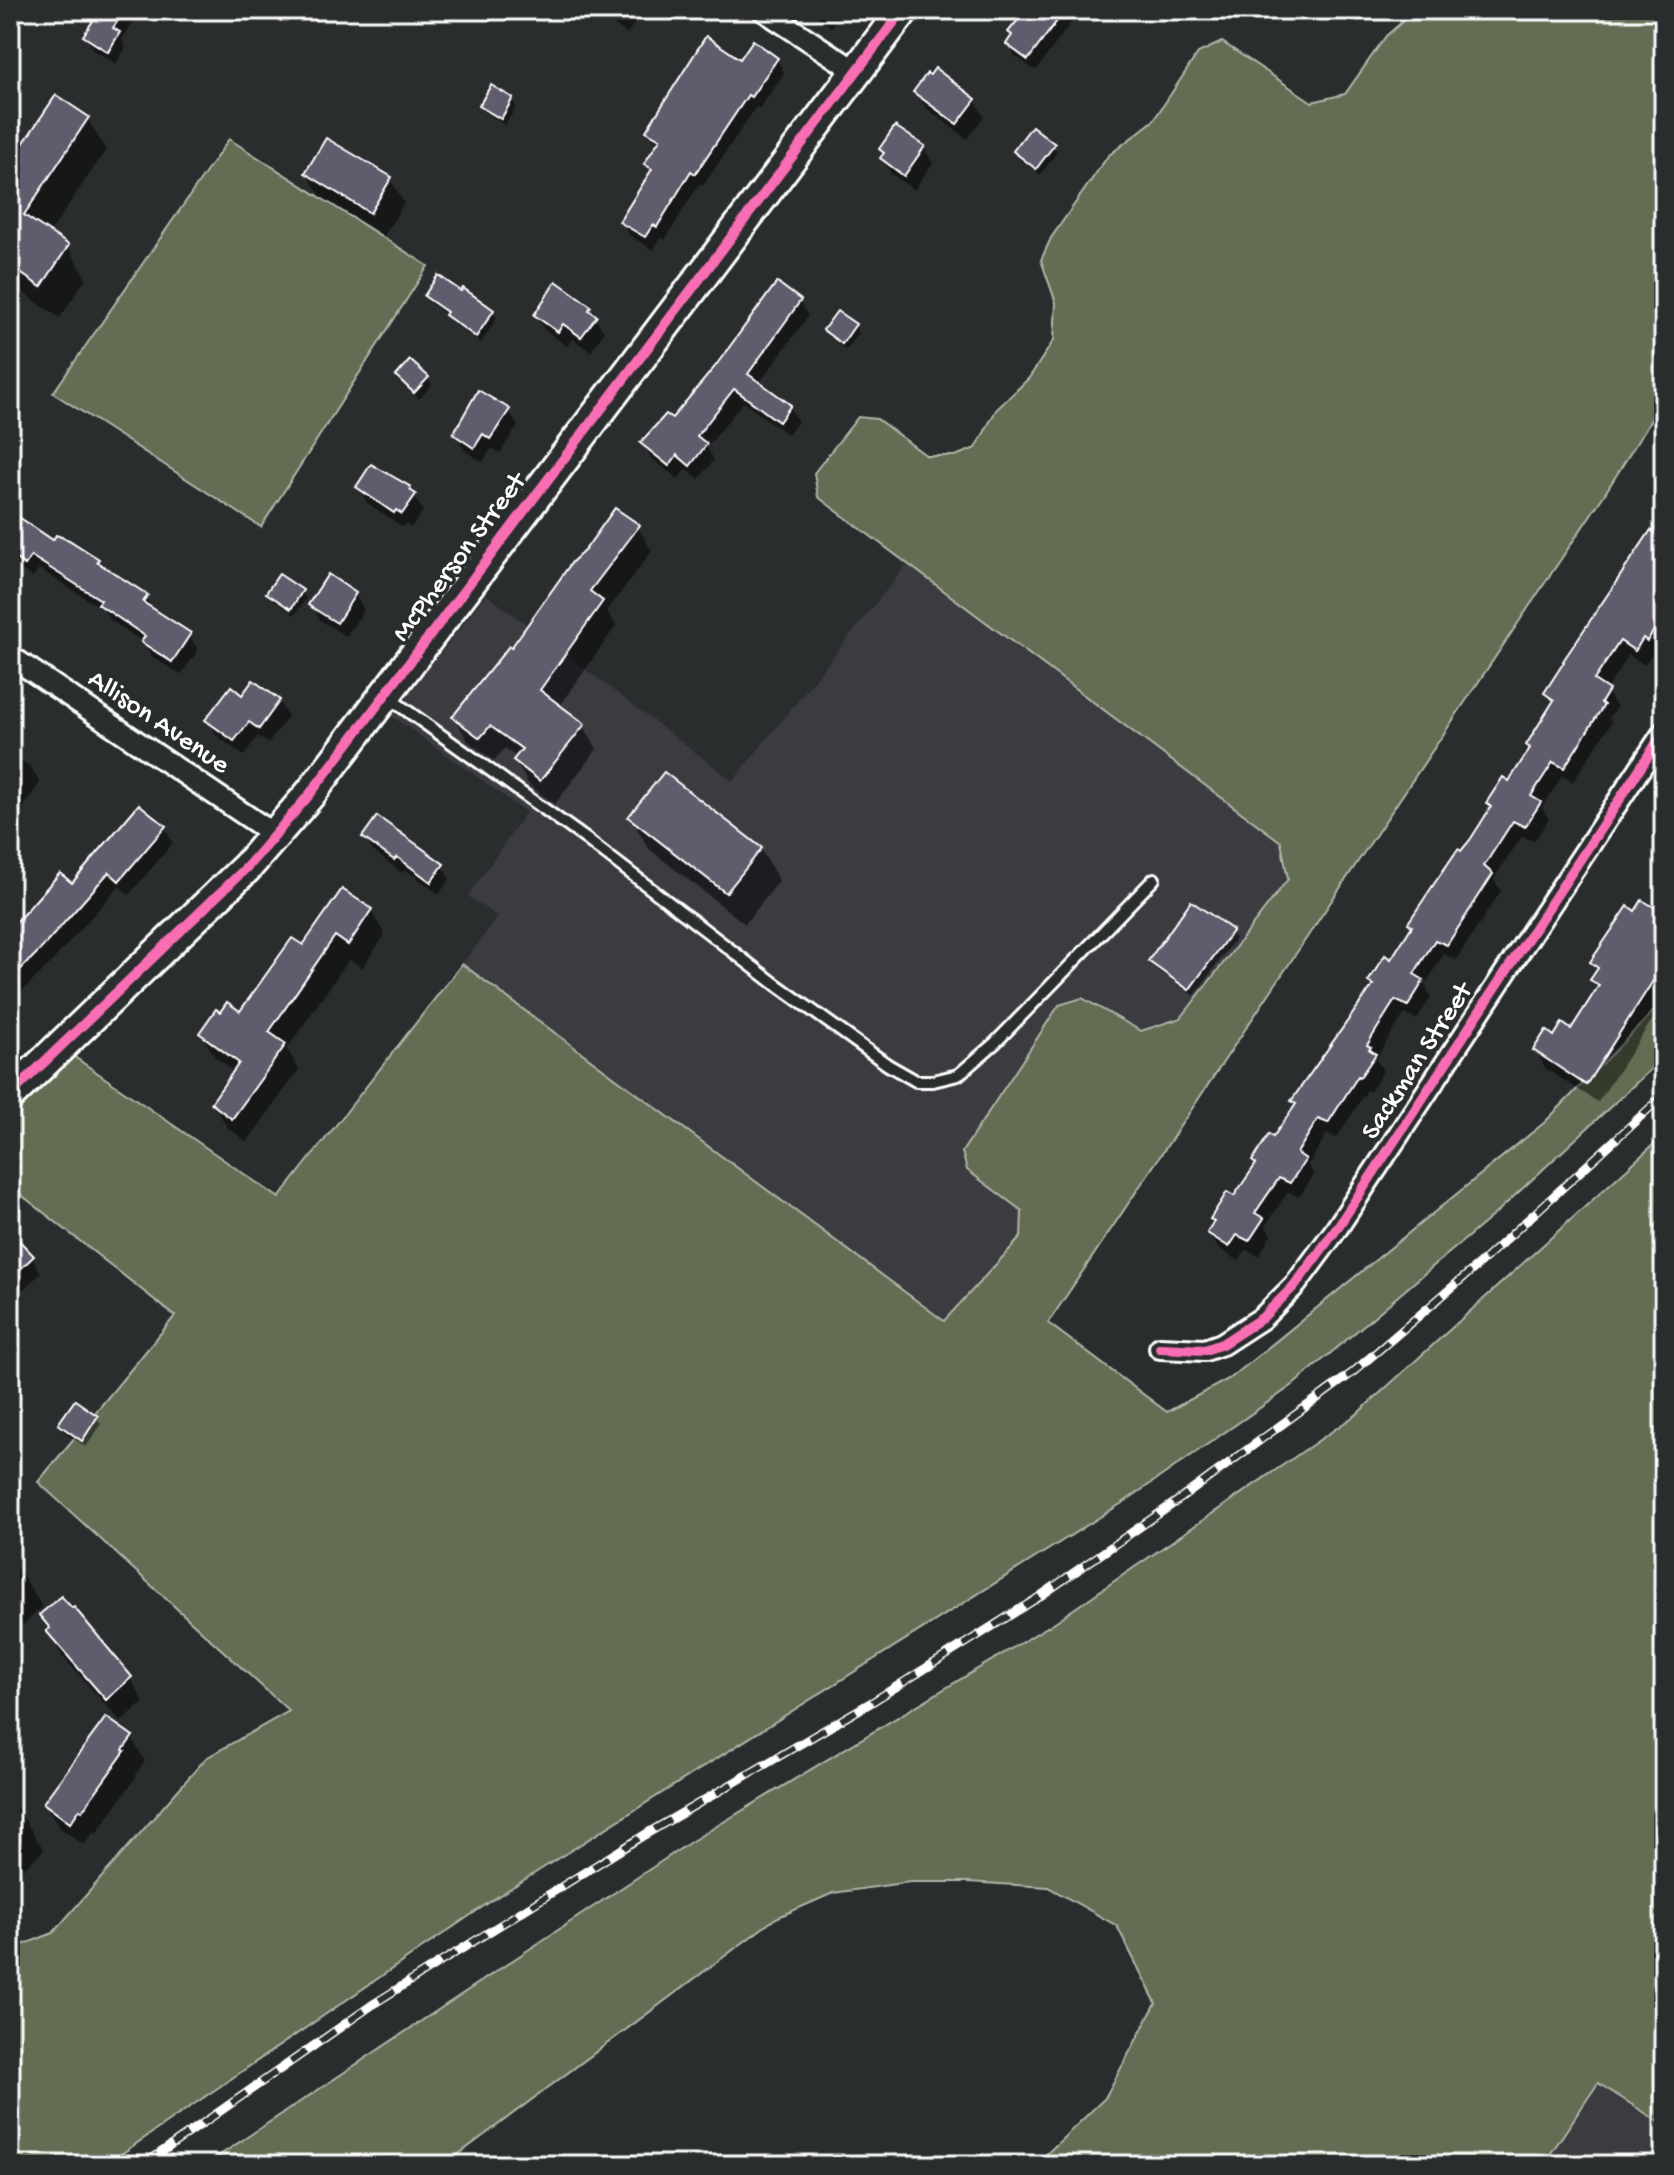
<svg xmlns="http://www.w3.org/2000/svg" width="1674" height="2175" viewBox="0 0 1674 2175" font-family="'Gochi Hand',sans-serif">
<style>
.built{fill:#3a3b41}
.green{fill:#626d53;stroke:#b0b6a9;stroke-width:2}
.shadow{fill:#0007}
.building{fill:#605b6d;stroke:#fff;stroke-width:2}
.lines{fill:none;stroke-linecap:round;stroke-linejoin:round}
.lane-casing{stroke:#fff;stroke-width:16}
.street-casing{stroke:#fff;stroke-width:26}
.secondary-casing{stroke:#fff;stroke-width:36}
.lane{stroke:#2a2d2e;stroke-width:10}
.street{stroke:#2a2d2e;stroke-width:20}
.secondary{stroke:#2a2d2e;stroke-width:30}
.rail-casing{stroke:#fff;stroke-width:9}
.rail{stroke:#2a2d2e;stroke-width:6;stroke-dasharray:18;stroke-linecap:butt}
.cycleway-casing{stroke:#2a2d2e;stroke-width:15}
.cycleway{stroke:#f96db3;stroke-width:10}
.labels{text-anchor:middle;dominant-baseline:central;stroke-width:7;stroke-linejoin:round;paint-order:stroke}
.street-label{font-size:28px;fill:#fff;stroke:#2a2d2e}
</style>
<rect width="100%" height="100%" fill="#2a2d2e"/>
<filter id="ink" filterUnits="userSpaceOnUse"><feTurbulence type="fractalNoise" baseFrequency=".0125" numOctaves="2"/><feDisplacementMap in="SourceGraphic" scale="16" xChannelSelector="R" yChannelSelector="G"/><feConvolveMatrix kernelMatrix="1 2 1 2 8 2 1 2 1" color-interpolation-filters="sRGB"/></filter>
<g filter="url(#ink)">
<g class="built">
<path d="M 909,562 L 1282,842 L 1289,879 L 1181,1018 L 1141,1031 L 1082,998 L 967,1170 L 1022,1211 L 1021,1237 L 944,1321 L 462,964 L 498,917 L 468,896 L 526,812 L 392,716 L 486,594 L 733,781 Z"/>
<path d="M 1598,2083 L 1664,2125 L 1664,2165 L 1543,2165 Z"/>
</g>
<g class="green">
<path d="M 1405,10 L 1664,10 L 1664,399 L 1604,495 L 1048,1323 L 1167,1412 L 1232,1377 L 1545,1122 L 1653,1012 L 1664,996 L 1664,1057 L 1496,1213 L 1293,1385 L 1127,1500 L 500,1895 L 105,2165 L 10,2165 L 10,1950 L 53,1933 L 206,1758 L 289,1711 L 38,1482 L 175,1316 L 10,1186 L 10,1117 L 73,1056 L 279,1198 L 462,964 L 944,1321 L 1021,1237 L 1022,1211 L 967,1170 L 962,1152 L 1059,1005 L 1082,998 L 1141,1031 L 1181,1018 L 1288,879 L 1281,842 L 818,497 L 814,473 L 858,417 L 877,419 L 927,456 L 955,456 L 976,448 L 996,410 L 1029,378 L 1054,340 L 1056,303 L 1041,260 L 1051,238 L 1108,156 L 1153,121 L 1198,53 L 1222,42 L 1312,102 L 1345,94 L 1386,36 L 1410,15 Z"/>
<path d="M 229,139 L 428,266 L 261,527 L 53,393 Z"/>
<path d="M 1664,1135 L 1664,2125 L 1598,2083 L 1543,2165 L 1035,2165 L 1105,2098 L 1156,2003 L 1117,1926 L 1048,1887 L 968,1882 L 910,1882 L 833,1893 L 776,1918 L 444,2165 L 205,2165 L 692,1841 L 1052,1624 L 1357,1414 Z"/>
</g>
<g class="shadow">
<path d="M 97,10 L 141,10 L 122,40 L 126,47 L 116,64 L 93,50 L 85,36 L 99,15 Z"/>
<path d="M 592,10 L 643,10 L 627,34 Z"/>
<path d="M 809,10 L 844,10 L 831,27 Z"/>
<path d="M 1034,10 L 1069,10 L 1074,18 L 1036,71 L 1015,56 L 1008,44 Z"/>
<path d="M 777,59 L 784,73 L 759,109 L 756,107 L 703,186 L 699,184 L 665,240 L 661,237 L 653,250 L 629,235 L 621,222 L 652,173 L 646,164 L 658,145 L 649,131 L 741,61 Z"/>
<path d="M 916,92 L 975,100 L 984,116 L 967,139 L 925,107 Z"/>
<path d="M 512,99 L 516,107 L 505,125 L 486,113 L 481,106 Z"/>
<path d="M 87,118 L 106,150 L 49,234 L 68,247 L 86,278 L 60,318 L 10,284 L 10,166 Z"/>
<path d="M 896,129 L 924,148 L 933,163 L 914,190 L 891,174 L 882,158 L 885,155 L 881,149 Z"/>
<path d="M 1053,145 L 1057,152 L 1040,175 L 1019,158 L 1015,151 Z"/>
<path d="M 307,174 L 390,179 L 404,203 L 384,236 L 321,197 Z"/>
<path d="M 426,296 L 493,311 L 497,318 L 481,343 L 451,322 L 446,314 L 430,303 Z"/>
<path d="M 799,301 L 808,316 L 759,384 L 789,406 L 798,421 L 788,435 L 743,402 L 707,448 L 714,460 L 699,479 L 686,469 L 678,479 L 651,458 L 643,443 L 672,421 Z"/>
<path d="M 589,308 L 604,332 L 591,352 L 573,339 L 567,346 L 545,330 L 536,315 Z"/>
<path d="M 855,326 L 859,333 L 846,350 L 829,337 L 825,330 Z"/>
<path d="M 399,376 L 428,378 L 432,385 L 419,399 Z"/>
<path d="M 509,411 L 518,426 L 500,453 L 492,448 L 483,462 L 464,450 L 455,434 Z"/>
<path d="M 358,487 L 410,489 L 423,511 L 411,528 L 405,524 L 403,527 L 367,503 Z"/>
<path d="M 10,513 L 54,543 L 98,561 L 102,567 L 146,597 L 155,613 L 189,635 L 198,650 L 181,675 L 152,657 L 143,642 L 109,619 L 103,609 L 39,569 L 33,578 L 10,562 Z"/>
<path d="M 638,527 L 652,551 L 607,611 L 616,626 L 559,707 L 583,725 L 597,749 L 555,804 L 529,785 L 515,761 L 517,758 L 505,748 L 494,761 L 468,741 L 454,717 L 511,650 Z"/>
<path d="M 1664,541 L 1664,644 L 1657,655 L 1653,653 L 1644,665 L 1629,655 L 1606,690 L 1617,707 L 1609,718 L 1612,722 L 1573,782 L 1562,776 L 1542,808 L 1549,819 L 1534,841 L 1522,836 L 1499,871 L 1494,879 L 1501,891 L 1456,960 L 1444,954 L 1425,985 L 1431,997 L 1417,1020 L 1405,1014 L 1396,1026 L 1376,1059 L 1383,1071 L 1370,1092 L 1367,1090 L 1337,1138 L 1327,1134 L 1308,1165 L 1314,1175 L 1299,1197 L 1288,1192 L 1266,1225 L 1271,1235 L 1259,1256 L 1246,1250 L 1239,1261 L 1218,1248 L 1209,1233 L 1215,1223 L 1212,1219 L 1235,1199 L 1257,1166 L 1254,1161 L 1274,1140 L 1296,1106 L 1293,1101 L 1374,987 L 1370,982 L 1391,962 L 1413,928 L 1410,923 L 1492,809 L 1488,803 L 1509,784 L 1531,749 L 1553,705 L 1546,693 Z"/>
<path d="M 302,592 L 306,599 L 295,615 L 273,600 L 269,593 Z"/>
<path d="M 355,594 L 364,610 L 346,637 L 320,620 L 311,605 Z"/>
<path d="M 243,697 L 279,701 L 288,717 L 268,743 L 258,736 L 244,756 L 217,736 L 208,720 Z"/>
<path d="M 10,753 L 31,767 L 40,783 L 21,811 L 10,804 Z"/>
<path d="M 631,818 L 761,849 L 779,881 L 745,924 L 649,849 Z"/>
<path d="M 164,827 L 173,843 L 129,895 L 119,886 L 49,965 L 10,1003 L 10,932 L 72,886 Z"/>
<path d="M 365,837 L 442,865 L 450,879 L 439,894 L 405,869 L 402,873 L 373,851 Z"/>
<path d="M 343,891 L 371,911 L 385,935 L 362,968 L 349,959 L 287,1049 L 299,1070 L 247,1142 L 227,1127 L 213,1103 L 235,1072 L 215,1057 L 201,1033 L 241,1014 L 304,948 Z"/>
<path d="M 1664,896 L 1664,1002 L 1598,1102 L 1546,1069 L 1535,1050 L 1571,1032 L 1598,990 L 1592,980 L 1597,972 L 1592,962 L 1636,914 L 1655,910 Z"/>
<path d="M 1231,932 L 1235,939 L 1194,996 L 1155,968 L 1151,961 Z"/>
<path d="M 10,1234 L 32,1257 L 41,1273 L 10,1302 Z"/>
<path d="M 97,1418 L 101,1425 L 86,1447 L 64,1432 L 60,1424 Z"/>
<path d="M 10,1562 L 22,1574 L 42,1607 L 23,1625 L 12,1613 L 10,1615 Z"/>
<path d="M 41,1616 L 130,1678 L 144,1702 L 121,1722 L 62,1656 Z"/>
<path d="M 131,1737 L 145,1761 L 136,1774 L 137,1776 L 96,1834 L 94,1832 L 84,1845 L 59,1827 L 45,1803 Z"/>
<path d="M 15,1805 L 44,1850 L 10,1880 L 10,1809 Z"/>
</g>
<g class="building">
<path d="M 100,10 L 125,10 L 113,28 L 120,32 L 108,52 L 83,36 Z"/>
<path d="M 1026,10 L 1065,10 L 1028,60 L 1006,44 L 1012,35 L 1008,32 Z"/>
<path d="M 706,36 L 740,59 L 753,40 L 778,58 L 751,97 L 748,95 L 695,174 L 691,171 L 657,227 L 653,225 L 645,237 L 619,222 L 652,169 L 644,164 L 660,139 L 646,131 Z"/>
<path d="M 935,68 L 976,99 L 957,124 L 913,92 L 927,73 L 930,75 Z"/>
<path d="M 491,85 L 513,98 L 501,119 L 479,106 Z"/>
<path d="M 56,95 L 89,117 L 24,215 L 69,245 L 41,287 L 10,266 L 10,163 Z"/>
<path d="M 895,126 L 925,146 L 904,176 L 880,158 L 884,153 L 879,149 Z"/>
<path d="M 1032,126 L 1055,144 L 1036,169 L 1013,151 Z"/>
<path d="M 326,138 L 392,177 L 370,213 L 305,173 Z"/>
<path d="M 438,275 L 461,291 L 463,288 L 494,310 L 476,337 L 445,315 L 447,312 L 424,296 Z"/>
<path d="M 556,281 L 591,306 L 589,310 L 597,316 L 581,337 L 563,324 L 558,332 L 534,315 Z"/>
<path d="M 777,282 L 801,300 L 748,374 L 791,405 L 779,422 L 734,389 L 697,436 L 707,444 L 690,466 L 677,455 L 669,466 L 640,443 L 666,414 L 672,418 L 714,368 Z"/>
<path d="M 837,311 L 856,324 L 842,344 L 823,330 Z"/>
<path d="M 410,360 L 429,377 L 414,393 L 396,376 Z"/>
<path d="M 478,390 L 510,409 L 490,439 L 483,434 L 474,448 L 453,434 Z"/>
<path d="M 371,464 L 411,487 L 410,490 L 416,494 L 402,514 L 396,510 L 394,513 L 356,487 Z"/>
<path d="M 615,508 L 640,525 L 590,591 L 603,601 L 540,690 L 585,724 L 540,781 L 513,760 L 522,749 L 490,726 L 480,738 L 452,717 L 509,646 L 511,648 L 572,562 L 585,550 Z"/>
<path d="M 10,511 L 53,540 L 56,535 L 69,540 L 99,559 L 97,562 L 148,595 L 143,602 L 191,633 L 172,662 L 141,642 L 145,636 L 98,604 L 101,600 L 31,556 L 25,565 L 10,555 Z"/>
<path d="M 1651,530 L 1664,539 L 1664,615 L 1647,641 L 1643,638 L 1635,651 L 1620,641 L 1594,680 L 1609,690 L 1601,703 L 1604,705 L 1564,768 L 1553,762 L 1531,796 L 1541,802 L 1525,827 L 1513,821 L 1491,855 L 1484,866 L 1493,874 L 1447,945 L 1435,940 L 1414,974 L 1424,980 L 1408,1006 L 1395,1000 L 1388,1011 L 1367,1045 L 1371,1047 L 1369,1049 L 1376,1054 L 1360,1077 L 1358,1076 L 1328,1123 L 1318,1119 L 1297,1153 L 1306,1159 L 1290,1183 L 1279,1178 L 1255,1213 L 1264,1218 L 1249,1241 L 1237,1235 L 1229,1247 L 1207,1233 L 1214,1221 L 1210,1219 L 1227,1192 L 1234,1196 L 1256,1164 L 1252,1161 L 1269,1134 L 1273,1137 L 1296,1104 L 1291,1101 L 1373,985 L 1368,982 L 1385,955 L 1391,959 L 1412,926 L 1408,923 L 1436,881 L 1458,849 L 1461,851 L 1470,840 L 1491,807 L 1486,803 L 1503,777 L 1509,781 L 1530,748 L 1526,745 L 1554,700 L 1544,693 L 1564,662 L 1563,661 Z"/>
<path d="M 279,574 L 303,590 L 291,609 L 266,593 Z"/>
<path d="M 328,574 L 356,593 L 337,623 L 308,605 Z"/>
<path d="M 253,680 L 280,700 L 259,729 L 249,722 L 234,741 L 205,720 L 231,686 L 242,695 Z"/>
<path d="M 664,772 L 762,848 L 726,893 L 628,817 Z"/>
<path d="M 139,804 L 166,826 L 119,881 L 109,872 L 40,950 L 10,980 L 10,929 L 60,873 L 72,883 Z"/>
<path d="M 377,816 L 444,864 L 431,882 L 397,857 L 394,860 L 362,837 Z"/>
<path d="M 342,889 L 372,909 L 348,945 L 335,936 L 269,1032 L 286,1044 L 232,1119 L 211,1103 L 239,1063 L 199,1033 L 216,1009 L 220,1012 L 227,1002 L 240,1011 L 292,938 L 303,945 Z"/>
<path d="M 1642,900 L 1664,913 L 1664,964 L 1586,1085 L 1533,1050 L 1546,1030 L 1554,1036 L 1562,1023 L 1571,1029 L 1599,985 L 1590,980 L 1598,968 L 1590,962 L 1628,906 L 1635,911 Z"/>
<path d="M 1191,901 L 1233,930 L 1189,990 L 1148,961 Z"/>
<path d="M 10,1231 L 34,1256 L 10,1279 Z"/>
<path d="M 75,1400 L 98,1416 L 82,1441 L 58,1424 Z"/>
<path d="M 61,1596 L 72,1608 L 74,1607 L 132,1677 L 106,1700 L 46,1631 L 50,1628 L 39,1615 Z"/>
<path d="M 106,1717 L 133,1736 L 123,1750 L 125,1751 L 82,1811 L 80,1809 L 70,1823 L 43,1803 Z"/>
</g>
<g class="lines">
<g class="lane-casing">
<path id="lane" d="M 388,697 L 586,839 L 774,983 L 888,1065 L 916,1081 L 933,1081 L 958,1075 L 995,1043 L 1154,879"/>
</g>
<g class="street-casing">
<g id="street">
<path d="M 763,10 L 857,72"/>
<path d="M 10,656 L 275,835"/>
<path d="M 1160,1348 L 1205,1350 L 1222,1344 L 1262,1318 L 1296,1284 L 1335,1231 L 1664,732"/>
</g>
</g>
<g class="secondary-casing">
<path id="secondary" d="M 10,1095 L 247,867 L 310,794 L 903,10"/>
</g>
<use href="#lane" class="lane"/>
<use href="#street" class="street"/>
<use href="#secondary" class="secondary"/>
<g class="rail-casing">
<path id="rail" d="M 143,2165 L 375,2003 L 646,1834 L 872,1702 L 1036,1599 L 1180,1499 L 1352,1373 L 1477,1266 L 1664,1095"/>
</g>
<use href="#rail" class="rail"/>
<g class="cycleway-casing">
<g id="cycleway">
<path d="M 10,1095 L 247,867 L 310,794 L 903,10"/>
<path d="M 1160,1348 L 1205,1350 L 1222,1344 L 1262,1318 L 1296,1284 L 1335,1231 L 1664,732"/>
</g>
</g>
<use href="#cycleway" class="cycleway"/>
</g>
</g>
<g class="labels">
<g class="street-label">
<text transform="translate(460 558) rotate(-53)">McPherson Street</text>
<text transform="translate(158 723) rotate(34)">Allison Avenue</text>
<text transform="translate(1418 1062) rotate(-57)">Sackman Street</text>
</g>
</g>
<rect width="1674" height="2175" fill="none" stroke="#2a2d2e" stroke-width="40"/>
<rect x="20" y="20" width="1634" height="2135" fill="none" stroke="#fff" stroke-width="3" filter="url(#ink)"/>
</svg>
